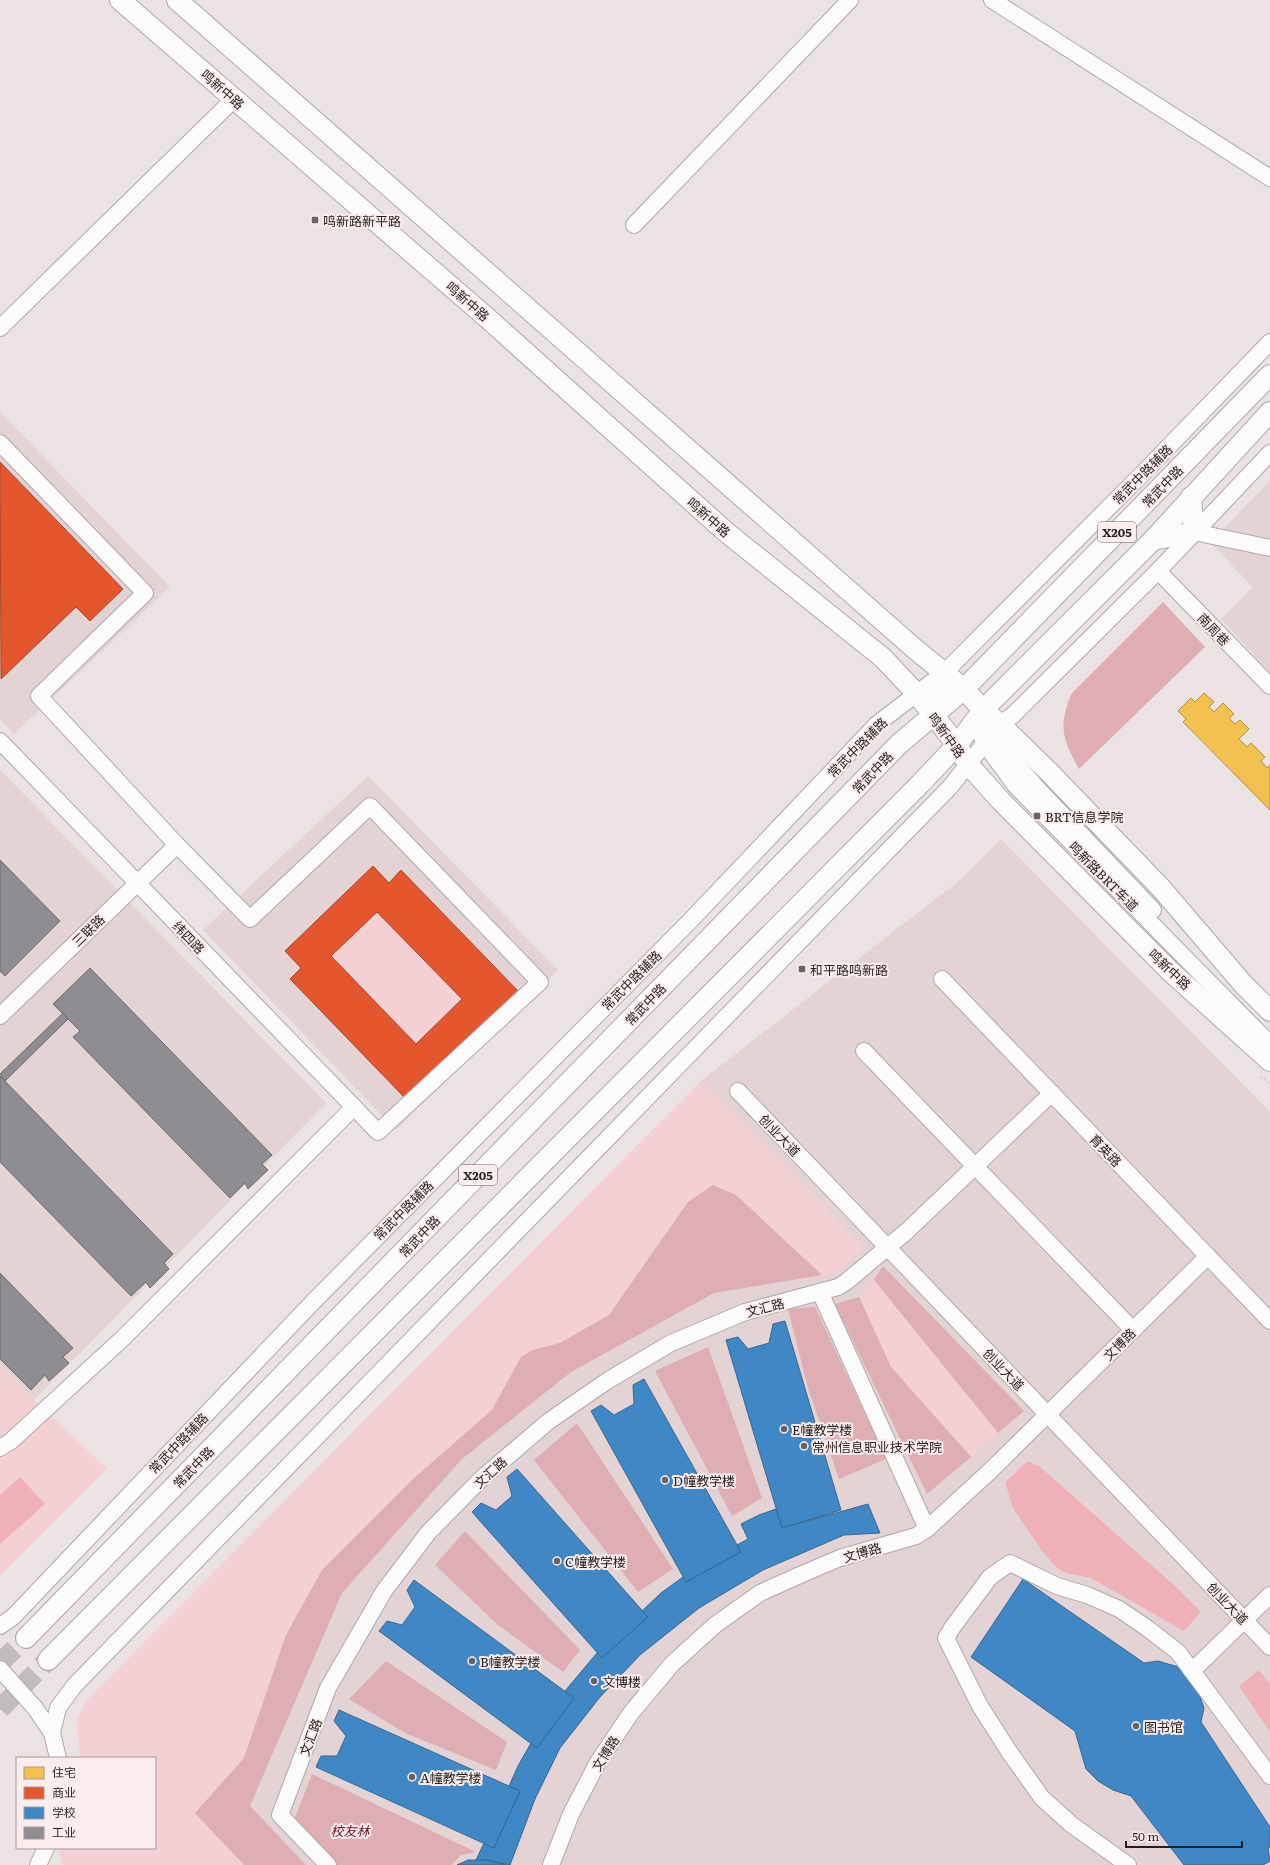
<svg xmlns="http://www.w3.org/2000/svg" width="1270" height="1865" viewBox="0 0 1270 1865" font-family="Literata,'Noto Sans SC',serif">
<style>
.built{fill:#e3d3d4}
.green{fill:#f2d0d4}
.forest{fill:#dfadb4}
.water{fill:#f0b0b8}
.homes{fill:#f2c14e;stroke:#b49040}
.shops{fill:#e4572e;stroke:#aa462a;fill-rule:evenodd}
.schools{fill:#3f88c5;stroke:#376893}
.industry{fill:#8d8d92;stroke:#6e6c70}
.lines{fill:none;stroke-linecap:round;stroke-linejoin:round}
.major-tunnel{stroke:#c2bbbc;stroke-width:20;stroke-dasharray:20 10;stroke-linecap:butt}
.minor-casing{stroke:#aea8a9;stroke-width:18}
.major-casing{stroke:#aea8a9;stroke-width:22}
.path{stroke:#c4c2c2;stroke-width:2.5;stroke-dasharray:1 3;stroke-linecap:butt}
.minor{stroke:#fcfbfb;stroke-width:16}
.major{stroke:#fcfbfb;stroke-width:20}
.poi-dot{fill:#696364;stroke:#fbeced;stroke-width:1.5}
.labels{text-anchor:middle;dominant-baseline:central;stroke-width:4;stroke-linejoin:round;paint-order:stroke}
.shield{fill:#fbeced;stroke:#645c5d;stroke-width:1}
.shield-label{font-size:12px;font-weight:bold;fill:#241f1f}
.street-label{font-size:13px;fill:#241f1f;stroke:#fbeced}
.poi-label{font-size:13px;fill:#241f1f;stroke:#fbeced;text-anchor:start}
.park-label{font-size:13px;font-style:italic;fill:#72082a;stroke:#fbeced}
</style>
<rect width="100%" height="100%" fill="#eae2e3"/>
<g class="built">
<path d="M 0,412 L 170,587 L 14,734 L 0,719 Z"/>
<path d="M 1270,481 L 1270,672 L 1221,619 L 1253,587 L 1210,542 Z"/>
<path d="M 0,770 L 326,1103 L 34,1400 L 0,1365 Z"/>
<path d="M 368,776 L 558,970 L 396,1130 L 203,930 Z"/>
<path d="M 1001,839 L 1270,1112 L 1270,1865 L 244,1865 L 155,1771 L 155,1758 L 702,1080 L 960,880 Z"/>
</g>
<g class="green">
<path d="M 377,912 L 462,999 L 416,1044 L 331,956 Z"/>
<path d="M 702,1080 L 864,1248 L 836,1274 L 822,1275 L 736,1195 L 665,1235 L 652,1252 L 609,1315 L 560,1343 L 533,1350 L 521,1357 L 492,1410 L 412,1480 L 322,1570 L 284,1639 L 244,1758 L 195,1813 L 244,1865 L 63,1865 L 61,1862 L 59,1848 L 155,1848 L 155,1758 L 80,1758 L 77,1719 L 87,1700 Z"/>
<path d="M 874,1280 L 998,1433 L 971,1457 L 891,1367 L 859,1297 Z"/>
<path d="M 0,1365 L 34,1400 L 107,1469 L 0,1576 Z"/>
</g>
<g class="forest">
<path d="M 1163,602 L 1205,647 L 1079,769 C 1062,739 1058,725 1072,693 Z"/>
<path d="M 713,1185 L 736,1195 L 822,1275 L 714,1293 L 571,1372 L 462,1459 L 342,1593 L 250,1806 L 306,1865 L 244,1865 L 195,1813 L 244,1758 L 286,1635 L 322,1570 L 412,1480 L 492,1410 L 521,1357 L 533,1350 L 560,1343 L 609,1315 L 688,1202 Z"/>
<path d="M 883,1266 L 1024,1411 L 998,1433 L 874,1280 Z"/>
<path d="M 859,1297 L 891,1367 L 971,1457 L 927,1494 L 835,1304 Z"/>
<path d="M 815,1307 L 886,1459 L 839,1479 L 808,1388 L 788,1309 Z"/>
<path d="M 708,1347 L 762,1498 L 732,1516 L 655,1371 Z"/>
<path d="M 577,1423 L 673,1569 L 638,1592 L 534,1460 Z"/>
<path d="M 465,1531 L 580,1650 L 563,1672 L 498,1625 L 435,1565 Z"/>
<path d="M 386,1661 L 507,1742 L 496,1770 L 405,1733 L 349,1699 Z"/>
<path d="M 312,1774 L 476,1852 L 461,1855 L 452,1865 L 334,1865 L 293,1823 Z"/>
</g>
<g class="water">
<path d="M 1028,1461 L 1039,1466 L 1174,1585 L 1201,1612 L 1184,1631 L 1091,1578 L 1066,1573 L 1057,1568 L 1042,1551 L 1013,1508 L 1005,1482 Z"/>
<path d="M 20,1477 L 45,1504 L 0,1544 L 0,1495 Z"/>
<path d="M 1259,1670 L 1270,1684 L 1270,1732 L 1239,1686 Z"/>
</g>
<path class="homes" d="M 1204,693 L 1214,702 L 1209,707 L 1214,712 L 1223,703 L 1234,714 L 1229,718 L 1235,724 L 1240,720 L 1249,729 L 1239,739 L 1247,747 L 1251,743 L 1265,757 L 1261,761 L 1267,768 L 1270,765 L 1270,810 L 1183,722 L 1186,719 L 1178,711 L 1191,698 L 1195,702 Z"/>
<g class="shops">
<path d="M 0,462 L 123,589 L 90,621 L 76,607 L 1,679 Z"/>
<path d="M 373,866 L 389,883 L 401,870 L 518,991 L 406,1099 L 290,979 L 301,968 L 285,951 ZM 377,912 L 462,999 L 416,1044 L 331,956 Z"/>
</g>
<g class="schools">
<path d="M 785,1321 L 841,1510 L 782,1528 L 726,1340 L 738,1337 L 748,1349 L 769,1343 L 773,1324 Z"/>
<path d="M 644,1379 L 741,1552 L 686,1582 L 591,1411 L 601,1405 L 614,1415 L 634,1404 L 633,1385 Z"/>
<path d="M 517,1469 L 648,1617 L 602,1658 L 472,1512 L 481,1503 L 496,1510 L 512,1496 L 507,1477 Z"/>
<path d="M 868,1504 L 880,1533 L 844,1535 L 763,1570 L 699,1608 L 640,1655 L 600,1697 L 560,1748 L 535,1799 L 510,1865 L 487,1860 L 476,1860 L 484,1843 L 494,1848 L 520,1791 L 509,1786 L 518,1766 L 531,1743 L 537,1748 L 574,1698 L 565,1691 L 597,1653 L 602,1658 L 648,1617 L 642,1611 L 661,1593 L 683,1577 L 686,1582 L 741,1552 L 737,1545 L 748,1539 L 741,1524 L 759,1515 L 776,1509 L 782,1528 Z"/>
<path d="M 1023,1579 L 1144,1663 L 1158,1661 L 1185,1669 L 1199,1694 L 1204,1708 L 1201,1722 L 1270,1827 L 1270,1847 L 1268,1848 L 1270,1861 L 1263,1865 L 1184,1865 L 1131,1796 L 1113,1790 L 1098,1781 L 1086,1769 L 1075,1731 L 971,1657 Z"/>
<path d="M 414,1580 L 574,1698 L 537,1748 L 379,1631 L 387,1621 L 402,1625 L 415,1607 L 407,1590 Z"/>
<path d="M 339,1710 L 520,1791 L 494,1848 L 316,1767 L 321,1756 L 337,1756 L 346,1736 L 334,1721 Z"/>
<path d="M 468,1860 L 487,1860 L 506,1865 L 457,1865 Z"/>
</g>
<g class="industry">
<path d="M 0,860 L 60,921 L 5,976 L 0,971 Z"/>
<path d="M 90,968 L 272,1155 L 262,1164 L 268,1170 L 248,1189 L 245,1183 L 230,1198 L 73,1037 L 80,1031 L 53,1004 Z"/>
<path d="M 63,1013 L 68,1019 L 5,1081 L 0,1074 Z"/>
<path d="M 0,1076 L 173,1254 L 164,1263 L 169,1269 L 150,1288 L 146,1282 L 131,1296 L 0,1162 Z"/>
<path d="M 0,1273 L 73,1348 L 63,1357 L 69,1363 L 49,1381 L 45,1375 L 31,1390 L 0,1359 Z"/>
</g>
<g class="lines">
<g class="major-tunnel">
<path d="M 0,1663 L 26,1638"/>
<path d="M 0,1709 L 48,1660"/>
</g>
<g class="minor-casing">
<g id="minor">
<path d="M 992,0 L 1270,178"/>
<path d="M 634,225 L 850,0"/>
<path d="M 0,328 L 234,99"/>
<path d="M 0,443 L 145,593 L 39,696 L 177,845 L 250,919 L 370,806 L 540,982 L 378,1132 L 0,741"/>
<path d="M 1194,532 L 1270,548"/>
<path d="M 1158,571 L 1270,686"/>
<path d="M 988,726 L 991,735 L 1037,788 L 1153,910"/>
<path d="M 981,735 L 985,744 L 1015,785 L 1270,1044"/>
<path d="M 942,979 L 1270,1321"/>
<path d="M 0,1016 L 177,845"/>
<path d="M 864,1051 L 1133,1330"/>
<path d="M 738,1091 L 1270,1647"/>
<path d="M 820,1292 L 927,1529"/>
<path d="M 0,1448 L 11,1441 L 121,1340 L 354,1107"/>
<path d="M 0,1626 L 13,1617 L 313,1302 L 689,922 L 877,724 L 945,672 L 1143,473 L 1270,342"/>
<path d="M 0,1669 L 35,1708 L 52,1733 L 58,1758"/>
<path d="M 1192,1671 L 1270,1595"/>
<path d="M 52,1733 L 58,1708 L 74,1686 L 950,787 L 1000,724 L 1012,716 L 1158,571 L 1270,453"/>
<path d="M 38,1865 L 46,1848"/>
<path d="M 328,1865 L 280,1815 L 328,1688 L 384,1591 L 428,1533 L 482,1478 L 549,1421 L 607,1381 L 671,1343 L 745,1312 L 838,1287 L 846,1282 L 907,1231 L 1052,1093"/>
<path d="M 551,1865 L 571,1814 L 598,1762 L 631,1713 L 672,1664 L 715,1625 L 760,1593 L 800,1575 L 840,1558 L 916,1536 L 927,1529 L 989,1472 L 1208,1256"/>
<path d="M 1128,1865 L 1072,1825 L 1042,1798 L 1010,1753 L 980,1706 L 946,1638 L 952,1628 L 990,1577 L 1010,1563 L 1057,1586 L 1087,1595 L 1119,1609 L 1147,1628 L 1178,1652 L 1270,1776"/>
</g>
</g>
<g class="major-casing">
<g id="major">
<path d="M 120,0 L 485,316 L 726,532 L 883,658 L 916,693 L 957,745 L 968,764 L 1001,801 L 1171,972 L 1270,1061"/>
<path d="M 177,0 L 915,649 L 964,689 L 983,710 L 1000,724 L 1049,772 L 1161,888 L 1243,984 L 1270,1011"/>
<path d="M 1153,540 L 1194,532 L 1191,497"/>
<path d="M 916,693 L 964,689"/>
<path d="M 26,1638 L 899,744 L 964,689 L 1270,375"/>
<path d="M 48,1660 L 920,784 L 957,745 L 983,710 L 1153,540 L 1270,412"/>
</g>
</g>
<path class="path" d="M 1261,1077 L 1270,1084"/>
<use href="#minor" class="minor"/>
<use href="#major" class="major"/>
</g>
<g class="poi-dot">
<rect x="311" y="216" width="8" height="8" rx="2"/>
<rect x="1033" y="812" width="8" height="8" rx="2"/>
<rect x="798" y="965" width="8" height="8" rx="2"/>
<circle cx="784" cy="1429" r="4"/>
<circle cx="804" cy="1446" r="4"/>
<circle cx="665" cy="1480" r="4"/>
<circle cx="557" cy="1561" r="4"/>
<circle cx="472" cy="1661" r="4"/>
<circle cx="594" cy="1681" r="4"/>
<circle cx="1136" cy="1726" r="4"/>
<circle cx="412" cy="1777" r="4"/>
</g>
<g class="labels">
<g class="shield">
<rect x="1098" y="522" width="38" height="20" rx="3"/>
<rect x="459" y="1165" width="38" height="20" rx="3"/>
</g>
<g class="shield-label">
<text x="1117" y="532">X205</text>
<text x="478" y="1175">X205</text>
</g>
<g class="street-label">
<text transform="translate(223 89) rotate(41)">鸣新中路</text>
<text transform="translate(468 301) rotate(41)">鸣新中路</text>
<text transform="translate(1142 474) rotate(-45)">常武中路辅路</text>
<text transform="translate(1162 486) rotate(-46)">常武中路</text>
<text transform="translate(709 517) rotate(41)">鸣新中路</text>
<text transform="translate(1214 629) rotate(46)">南周巷</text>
<text transform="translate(947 735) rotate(54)">鸣新中路</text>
<text transform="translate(857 747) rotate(-45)">常武中路辅路</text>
<text transform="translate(872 772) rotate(-46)">常武中路</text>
<text transform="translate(1104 876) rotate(45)">鸣新路BRT车道</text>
<text transform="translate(88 930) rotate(-44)">三联路</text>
<text transform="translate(189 937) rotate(46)">纬四路</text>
<text transform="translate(1170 969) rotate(43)">鸣新中路</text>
<text transform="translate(631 980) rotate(-45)">常武中路辅路</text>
<text transform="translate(645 1004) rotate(-46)">常武中路</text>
<text transform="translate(780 1135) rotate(46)">创业大道</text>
<text transform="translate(1106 1150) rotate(46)">育英路</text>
<text transform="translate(403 1210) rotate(-45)">常武中路辅路</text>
<text transform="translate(419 1236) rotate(-46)">常武中路</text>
<text transform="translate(765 1307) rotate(-15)">文汇路</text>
<text transform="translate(1119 1344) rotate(-45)">文博路</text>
<text transform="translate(1004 1369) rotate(46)">创业大道</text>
<text transform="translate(178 1443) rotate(-46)">常武中路辅路</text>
<text transform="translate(193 1467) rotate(-46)">常武中路</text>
<text transform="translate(490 1472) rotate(-42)">文汇路</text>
<text transform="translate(862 1552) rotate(-16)">文博路</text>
<text transform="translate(1228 1603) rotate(46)">创业大道</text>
<text transform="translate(310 1737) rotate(-69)">文汇路</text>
<text transform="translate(605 1753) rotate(-58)">文博路</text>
</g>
<g class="poi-label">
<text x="323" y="220">鸣新路新平路</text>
<text x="1045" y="816">BRT信息学院</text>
<text x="810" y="969">和平路鸣新路</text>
<text x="792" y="1429">E幢教学楼</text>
<text x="812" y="1446">常州信息职业技术学院</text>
<text x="673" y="1480">D幢教学楼</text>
<text x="565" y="1561">C幢教学楼</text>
<text x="480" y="1661">B幢教学楼</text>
<text x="602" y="1681">文博楼</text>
<text x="1144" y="1726">图书馆</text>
<text x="420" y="1777">A幢教学楼</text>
</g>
<g class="park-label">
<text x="350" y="1830">校友林</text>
</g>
</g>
<rect x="16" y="1757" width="140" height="92" fill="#fbeced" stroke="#a59a9b"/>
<rect x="24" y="1767" width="20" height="12" fill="#f2c14e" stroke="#a59a9b"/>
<text x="52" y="1777" font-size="12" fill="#241f1f">住宅</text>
<rect x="24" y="1787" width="20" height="12" fill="#e4572e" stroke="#a59a9b"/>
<text x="52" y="1797" font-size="12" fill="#241f1f">商业</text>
<rect x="24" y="1807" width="20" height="12" fill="#3f88c5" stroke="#a59a9b"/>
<text x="52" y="1817" font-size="12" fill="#241f1f">学校</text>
<rect x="24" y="1827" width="20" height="12" fill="#8d8d92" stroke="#a59a9b"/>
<text x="52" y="1837" font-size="12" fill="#241f1f">工业</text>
<path d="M1126 1841v6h116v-6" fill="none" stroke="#241f1f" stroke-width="2"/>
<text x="1132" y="1841" font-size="12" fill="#241f1f" stroke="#fbeced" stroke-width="3" paint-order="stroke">50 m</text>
</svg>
